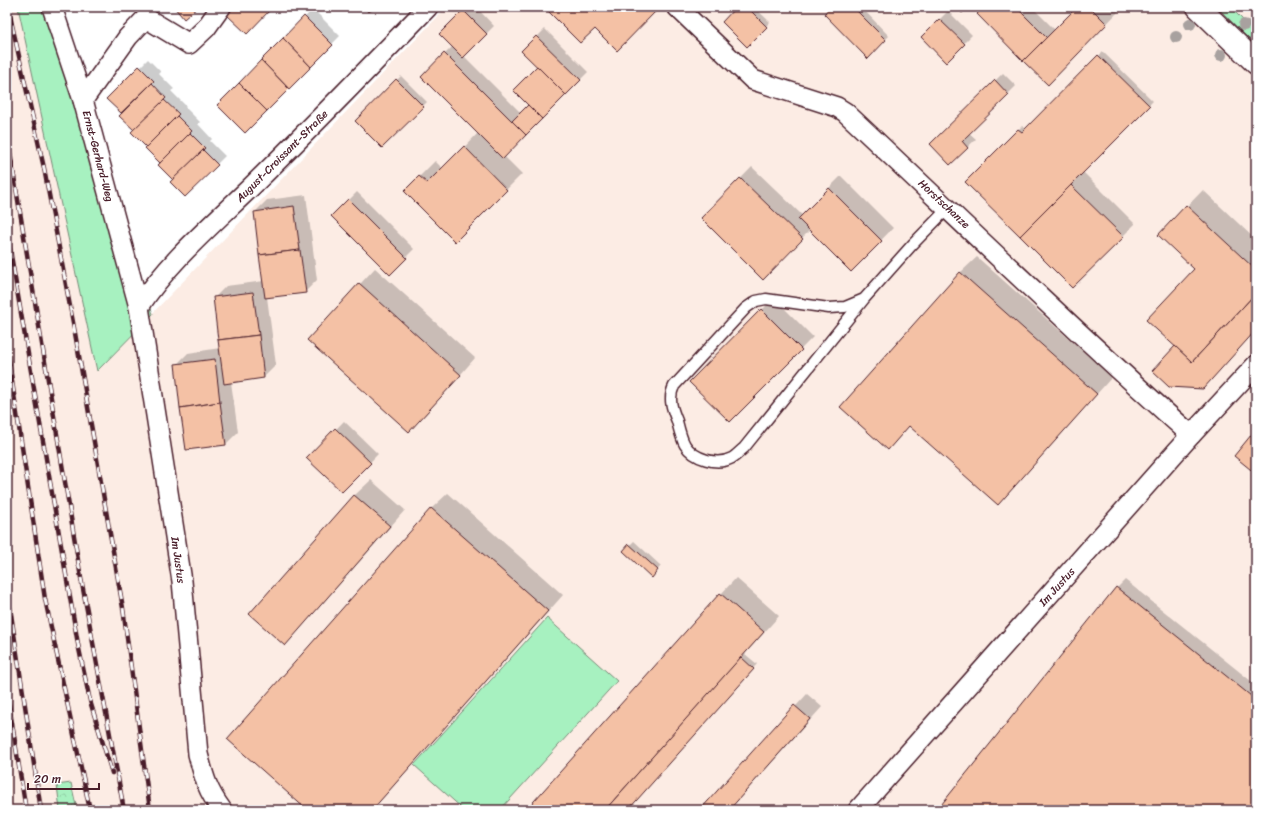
<svg xmlns="http://www.w3.org/2000/svg" width="1263" height="817" viewBox="0 0 1263 817" font-family="Sriracha,sans-serif">
<style>
.built{fill:#fcece4}
.grass{fill:#a7f1c0;stroke:#788876}
.forest{fill:url(#forest-crowns);stroke:#788876}
.shadow{fill:#0003}
.building{fill:#f4c1a5;stroke:#4a1f2b}
.lines{fill:none;stroke-linecap:round;stroke-linejoin:round}
.lane-casing{stroke:#4a1f2b;stroke-width:13}
.street-casing{stroke:#4a1f2b;stroke-width:22}
.secondary-casing{stroke:#4a1f2b;stroke-width:25}
.lane{stroke:#fff;stroke-width:10}
.street{stroke:#fff;stroke-width:19}
.secondary{stroke:#fff;stroke-width:22}
.rail-casing{stroke:#4a1f2b;stroke-width:4.5}
.rail{stroke:#fff;stroke-width:3;stroke-dasharray:9;stroke-linecap:butt}
.tree{fill:#a8a19f}
.labels{text-anchor:middle;dominant-baseline:central;stroke-width:3;stroke-linejoin:round;paint-order:stroke}
.street-label{font-size:11px;fill:#4a1f2b;stroke:#fff}
</style>
<defs>
<pattern id="forest-crowns" width="20" height="18" patternUnits="userSpaceOnUse"><rect width="20" height="18" fill="#a7f1c0"/><path d="M2 6a3 3 0 1 1 6 0M12 15a3 3 0 1 1 6 0" fill="none" stroke="#91cea5"/></pattern>
</defs>
<rect width="100%" height="100%" fill="#fff"/>
<filter id="ink" filterUnits="userSpaceOnUse"><feTurbulence type="fractalNoise" baseFrequency=".025" numOctaves="2"/><feDisplacementMap in="SourceGraphic" scale="8" xChannelSelector="R" yChannelSelector="G"/><feConvolveMatrix kernelMatrix="1 2 1 2 8 2 1 2 1" color-interpolation-filters="sRGB"/></filter>
<g filter="url(#ink)">
<path class="built" d="M 7,7 L 18,7 L 97,371 L 447,7 L 1256,7 L 1256,810 L 77,810 L 71,783 L 57,785 L 60,810 L 7,810 Z"/>
<g class="grass">
<path d="M 18,7 L 49,7 L 153,314 L 97,371 Z"/>
<path d="M 1217,7 L 1230,7 L 1256,33 L 1256,40 L 1249,39 Z"/>
<path d="M 547,618 L 617,681 L 500,810 L 464,810 L 414,765 Z"/>
</g>
<path class="forest" d="M 71,783 L 77,810 L 60,810 L 57,785 Z"/>
<g class="shadow">
<path d="M 468,7 L 476,7 L 494,26 L 464,56 L 521,113 L 529,105 L 538,66 L 523,51 L 545,29 L 588,72 L 504,156 L 522,174 L 455,241 L 405,191 L 435,161 L 443,169 L 478,133 L 422,77 L 453,46 L 441,34 Z"/>
<path d="M 546,7 L 659,7 L 617,49 L 595,27 Z"/>
<path d="M 737,7 L 754,7 L 770,22 L 747,46 Z"/>
<path d="M 832,7 L 861,7 L 889,36 L 868,57 Z"/>
<path d="M 985,7 L 1032,7 L 1055,30 L 1078,7 L 1114,7 L 1119,11 L 1048,84 Z"/>
<path d="M 313,9 L 340,36 L 245,132 L 218,105 Z"/>
<path d="M 948,11 L 972,35 L 946,61 L 922,37 Z"/>
<path d="M 1103,52 L 1153,101 L 1083,172 L 1135,224 L 1072,287 L 967,182 L 1022,126 L 1026,129 Z"/>
<path d="M 148,59 L 161,72 L 159,74 L 174,89 L 171,91 L 186,106 L 185,107 L 200,122 L 198,124 L 212,139 L 210,141 L 225,156 L 185,196 L 122,113 L 108,99 Z"/>
<path d="M 1003,73 L 1016,86 L 969,133 L 976,139 L 950,164 L 931,144 Z"/>
<path d="M 401,76 L 427,102 L 382,147 L 356,121 Z"/>
<path d="M 752,167 L 802,215 L 841,176 L 893,228 L 851,271 L 810,230 L 763,278 L 702,218 Z"/>
<path d="M 1203,190 L 1256,240 L 1256,329 L 1176,346 L 1195,269 L 1159,235 Z"/>
<path d="M 357,192 L 414,249 L 390,273 L 333,216 Z"/>
<path d="M 306,195 L 317,280 L 305,292 L 267,297 L 276,365 L 264,377 L 231,382 L 238,432 L 226,444 L 176,365 L 188,353 L 220,348 L 214,298 L 226,286 L 264,281 L 255,212 L 267,200 Z"/>
<path d="M 977,257 L 1112,377 L 1013,488 L 998,503 L 910,425 L 888,449 L 841,407 L 961,272 Z"/>
<path d="M 375,268 L 475,358 L 425,415 L 308,340 Z"/>
<path d="M 774,298 L 813,337 L 730,421 L 690,382 Z"/>
<path d="M 344,421 L 378,454 L 342,491 L 308,458 Z"/>
<path d="M 371,480 L 405,510 L 300,629 L 250,614 L 355,495 Z"/>
<path d="M 448,493 L 563,595 L 372,810 L 308,810 L 228,739 L 432,508 Z"/>
<path d="M 634,541 L 661,566 L 652,576 L 624,551 Z"/>
<path d="M 736,578 L 779,616 L 745,654 L 757,664 L 627,810 L 527,810 L 721,594 Z"/>
<path d="M 1125,580 L 1256,685 L 1256,810 L 938,810 L 1117,588 Z"/>
<path d="M 807,694 L 822,707 L 729,810 L 701,810 Z"/>
</g>
<g class="building">
<path d="M 174,7 L 198,7 L 184,19 Z"/>
<path d="M 235,7 L 267,7 L 270,10 L 247,34 L 227,15 Z"/>
<path d="M 365,7 L 378,7 L 368,12 Z"/>
<path d="M 544,7 L 652,7 L 656,11 L 617,51 L 595,29 L 580,43 Z"/>
<path d="M 736,7 L 747,7 L 767,27 L 747,47 L 722,22 Z"/>
<path d="M 830,7 L 853,7 L 886,40 L 868,59 L 824,14 Z"/>
<path d="M 956,7 L 968,7 L 962,13 Z"/>
<path d="M 984,7 L 1016,7 L 1047,38 L 1023,61 L 977,14 Z"/>
<path d="M 1077,7 L 1090,7 L 1107,24 L 1048,85 L 1023,61 Z"/>
<path d="M 1249,7 L 1256,7 L 1256,14 Z"/>
<path d="M 463,10 L 487,34 L 463,58 L 439,34 Z"/>
<path d="M 304,16 L 333,45 L 311,67 L 283,38 Z"/>
<path d="M 939,19 L 965,44 L 946,63 L 921,37 Z"/>
<path d="M 536,36 L 581,80 L 566,95 L 521,51 Z"/>
<path d="M 283,38 L 311,67 L 289,89 L 261,60 Z"/>
<path d="M 444,53 L 526,135 L 503,159 L 421,77 Z"/>
<path d="M 1098,55 L 1150,106 L 1020,236 L 965,182 L 1018,129 L 1022,132 Z"/>
<path d="M 261,60 L 289,89 L 267,111 L 239,83 Z"/>
<path d="M 139,66 L 154,81 L 121,113 L 106,99 Z"/>
<path d="M 537,66 L 566,95 L 542,119 L 513,90 Z"/>
<path d="M 396,79 L 424,107 L 382,148 L 355,121 Z"/>
<path d="M 995,80 L 1009,95 L 962,141 L 968,148 L 950,165 L 930,144 Z"/>
<path d="M 152,83 L 166,98 L 134,130 L 119,116 Z"/>
<path d="M 239,83 L 267,111 L 245,133 L 217,105 Z"/>
<path d="M 164,100 L 179,114 L 146,147 L 131,132 Z"/>
<path d="M 528,105 L 542,119 L 526,135 L 512,121 Z"/>
<path d="M 177,116 L 192,131 L 160,163 L 145,148 Z"/>
<path d="M 190,133 L 205,148 L 173,180 L 158,165 Z"/>
<path d="M 464,146 L 507,190 L 455,242 L 404,191 L 419,176 L 427,183 Z"/>
<path d="M 203,150 L 218,165 L 185,197 L 170,182 Z"/>
<path d="M 740,178 L 803,239 L 763,280 L 701,218 Z"/>
<path d="M 1071,185 L 1124,237 L 1072,288 L 1020,236 Z"/>
<path d="M 829,188 L 882,241 L 851,272 L 798,219 Z"/>
<path d="M 348,199 L 407,258 L 390,275 L 331,216 Z"/>
<path d="M 1186,205 L 1256,270 L 1256,293 L 1192,362 L 1146,320 L 1194,269 L 1158,235 Z"/>
<path d="M 294,206 L 300,250 L 259,255 L 254,212 Z"/>
<path d="M 300,250 L 306,293 L 265,298 L 259,255 Z"/>
<path d="M 960,272 L 1097,394 L 998,505 L 909,426 L 888,450 L 840,407 Z"/>
<path d="M 359,283 L 461,375 L 409,432 L 307,340 Z"/>
<path d="M 253,292 L 259,335 L 218,340 L 213,297 Z"/>
<path d="M 1256,293 L 1256,330 L 1203,389 L 1169,387 L 1152,371 L 1175,346 L 1192,362 Z"/>
<path d="M 761,309 L 802,350 L 730,422 L 689,382 Z"/>
<path d="M 259,335 L 264,378 L 224,384 L 218,340 Z"/>
<path d="M 215,359 L 220,402 L 180,408 L 175,364 Z"/>
<path d="M 220,402 L 226,445 L 186,450 L 180,408 Z"/>
<path d="M 335,428 L 371,463 L 342,492 L 306,458 Z"/>
<path d="M 1256,429 L 1256,474 L 1234,456 Z"/>
<path d="M 354,495 L 390,526 L 285,646 L 249,614 Z"/>
<path d="M 431,508 L 548,611 L 372,810 L 307,810 L 227,739 Z"/>
<path d="M 629,544 L 658,570 L 652,578 L 623,551 Z"/>
<path d="M 1116,587 L 1256,700 L 1256,810 L 937,810 Z"/>
<path d="M 720,593 L 764,632 L 605,810 L 526,810 Z"/>
<path d="M 741,657 L 754,669 L 628,810 L 605,810 Z"/>
<path d="M 794,705 L 810,719 L 729,810 L 700,810 Z"/>
</g>
<g class="lines">
<g class="lane-casing">
<path id="lane" d="M 864,299 L 744,448 C 740,451 736,456 732,458 C 717,466 694,459 685,445 C 681,438 679,429 677,421 C 672,409 668,398 674,386 L 746,308 L 756,301 L 766,299 L 829,308 L 845,307 L 864,299 L 912,245 L 948,208"/>
</g>
<g class="street-casing">
<g id="street">
<path d="M 52,7 L 83,100 L 139,307 L 182,581 L 198,754 C 204,777 207,790 222,810"/>
<path d="M 677,7 L 753,80 L 837,107 L 845,112 C 960,220 1073,330 1191,435"/>
<path d="M 83,100 L 128,37 L 146,18 L 189,44 L 206,28 L 221,7"/>
<path d="M 139,307 C 169,261 213,224 252,186 C 312,127 370,67 428,7"/>
<path d="M 858,810 L 1191,435 L 1256,365"/>
</g>
</g>
<g class="secondary-casing">
<path id="secondary" d="M 1198,7 L 1256,63"/>
</g>
<use href="#lane" class="lane"/>
<use href="#street" class="street"/>
<use href="#secondary" class="secondary"/>
<g class="rail-casing">
<g id="rail">
<path d="M 8,7 L 44,168 L 75,333 L 123,608 L 150,810"/>
<path d="M 7,134 L 81,578 L 124,810"/>
<path d="M 7,232 L 78,644 L 90,701 L 112,773"/>
<path d="M 7,348 L 45,599 L 90,810"/>
<path d="M 7,588 L 41,810"/>
<path d="M 7,692 L 26,810"/>
</g>
</g>
<use href="#rail" class="rail"/>
</g>
<g class="tree">
<circle cx="1190" cy="24" r="6"/>
<circle cx="1244" cy="25" r="6"/>
<circle cx="1176" cy="37" r="6"/>
<circle cx="1221" cy="55" r="6"/>
</g>
</g>
<g class="labels">
<g class="street-label">
<text transform="translate(98 156) rotate(75)">Ernst-Gerhard-Weg</text>
<text transform="translate(282 156) rotate(-45)">August-Croissant-Straße</text>
<text transform="translate(944 204) rotate(43)">Horstschanze</text>
<text transform="translate(178 560) rotate(82)">Im Justus</text>
<text transform="translate(1057 587) rotate(-48)">Im Justus</text>
</g>
</g>
<rect width="1263" height="817" fill="none" stroke="#fff" stroke-width="24"/>
<rect x="12" y="12" width="1239" height="793" fill="none" stroke="#4a1f2b" stroke-width="1.5" filter="url(#ink)"/>
<path d="M28 783v6h71v-6" fill="none" stroke="#4a1f2b" stroke-width="2"/>
<text x="34" y="783" font-size="12" fill="#4a1f2b" stroke="#ffffff" stroke-width="3" paint-order="stroke">20 m</text>
</svg>
